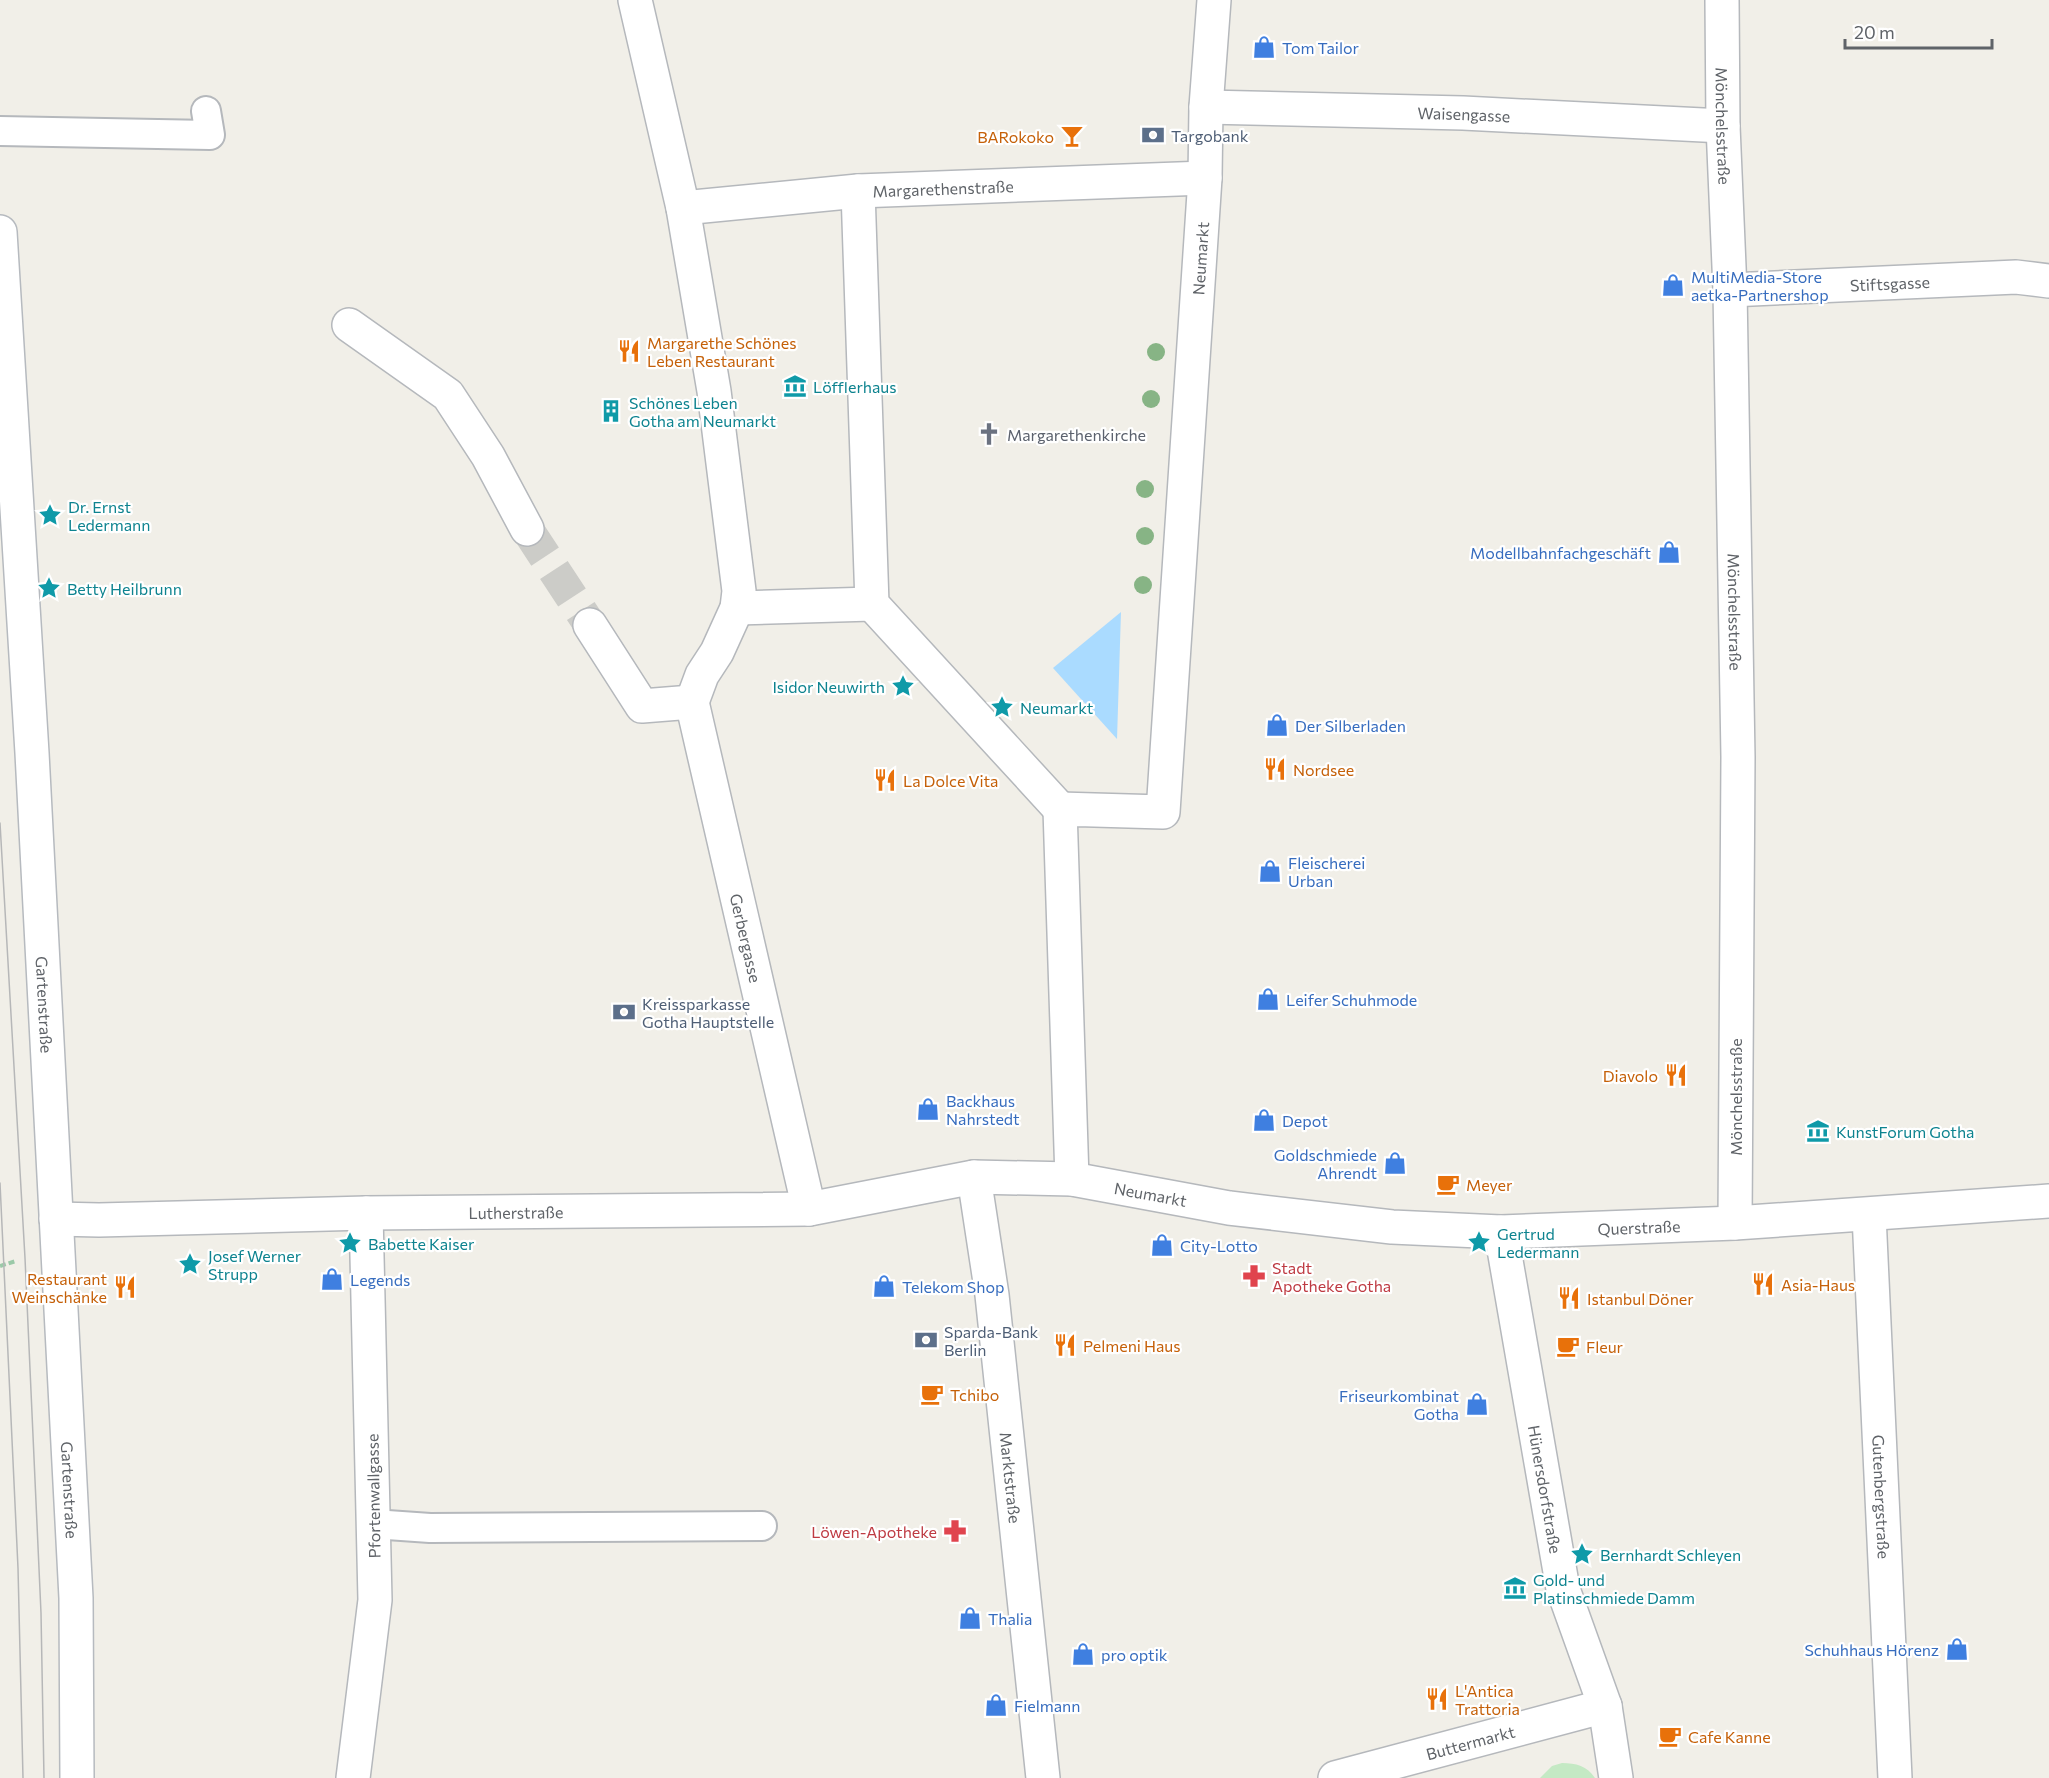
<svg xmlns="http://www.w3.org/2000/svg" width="2049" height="1778" viewBox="0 0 2049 1778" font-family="Commissioner,sans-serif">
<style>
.green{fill:#c4e9c4}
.water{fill:#aadbff}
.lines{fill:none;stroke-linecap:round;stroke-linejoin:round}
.minor-tunnel{stroke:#ccccc8;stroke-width:33;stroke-dasharray:33 16;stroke-linecap:butt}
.service-casing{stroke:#b5b8bc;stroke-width:32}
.pedestrian-casing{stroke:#b5b8bc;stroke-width:36}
.minor-casing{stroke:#b5b8bc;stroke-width:36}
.secondary-casing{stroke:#b6babf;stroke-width:36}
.path{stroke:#9bc9a8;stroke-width:4;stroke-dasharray:6 3;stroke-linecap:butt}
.service{stroke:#fff;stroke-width:28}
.pedestrian{stroke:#fff;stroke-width:33}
.minor{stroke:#fff;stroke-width:33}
.secondary{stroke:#fff;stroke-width:33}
.tram{stroke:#b6b7b8;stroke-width:1.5}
.tree{fill:#87b485}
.labels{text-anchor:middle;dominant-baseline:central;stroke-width:4.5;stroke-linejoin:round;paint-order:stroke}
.shop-label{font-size:16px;fill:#366cbe;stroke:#fff;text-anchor:start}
.street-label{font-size:16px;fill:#5f6368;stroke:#fff}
.service-label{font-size:16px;fill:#4e5e75;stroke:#fff;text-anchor:start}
.food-label{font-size:16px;fill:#c56008;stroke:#fff;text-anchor:start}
.culture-label{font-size:16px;fill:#0d838f;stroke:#fff;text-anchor:start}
.worship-label{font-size:16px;fill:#5b616d;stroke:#fff;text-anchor:start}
.health-label{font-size:16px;fill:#be3a42;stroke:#fff;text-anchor:start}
</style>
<rect width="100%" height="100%" fill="#f1efe8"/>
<path class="green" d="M 1562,1763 C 1576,1763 1587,1766 1595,1778 L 1540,1778 L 1552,1766 Z"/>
<path class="water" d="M 1121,612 L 1117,739 L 1053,668 Z"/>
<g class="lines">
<path class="minor-tunnel" d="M 527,529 L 590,625"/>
<g class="service-casing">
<g id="service">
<path d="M 0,131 L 210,135 L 206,111"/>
<path d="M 373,1524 L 430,1528 L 762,1526"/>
</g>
</g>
<g class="pedestrian-casing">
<g id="pedestrian">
<path id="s1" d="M 1206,107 L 1463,113 L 1723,126"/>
<path d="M 858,191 L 872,604 L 1060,809"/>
<path id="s2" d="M 683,208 L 858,191 L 1205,178"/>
<path id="s3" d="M 1730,290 L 2016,277 L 2049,281"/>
<path d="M 737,608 L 872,604"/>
<path id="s4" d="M 974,1177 L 992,1295 L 1043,1778"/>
<path id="s5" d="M 1072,1179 L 1060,809 L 1163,812 L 1205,178 L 1206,107 L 1214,0"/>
<path id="s6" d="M 809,1209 L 974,1177 L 1072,1179 L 1229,1208 L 1392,1227 L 1501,1232 L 1735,1223"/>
<path id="s7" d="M 1501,1232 L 1563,1589 L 1605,1706 L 1616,1778"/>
<path id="s8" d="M 1335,1778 L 1605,1706"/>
</g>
</g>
<g class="minor-casing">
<g id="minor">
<path d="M 635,0 L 683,208 L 714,391 L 739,591 L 737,608 L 717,652 L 702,675 L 692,702"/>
<path id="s9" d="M 1722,0 L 1723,126 L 1730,290 L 1738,757 L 1735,1223 L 2049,1201"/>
<path d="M 349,325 L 448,395 L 488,456 L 527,529"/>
<path d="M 590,625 L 642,706 L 692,702"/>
<path id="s10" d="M 1869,1215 L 1895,1778"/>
<path id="s11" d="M 56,1219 L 99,1220 L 366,1213 L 809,1209 L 692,702"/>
<path d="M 353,1778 L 375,1600 L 366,1213"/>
</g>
</g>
<g class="secondary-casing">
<g id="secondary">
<path id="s12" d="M 0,232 L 32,753 L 76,1598 L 77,1778"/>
</g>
</g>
<path class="path" d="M 0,1266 L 16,1261"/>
<use href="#service" class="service"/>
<use href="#pedestrian" class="pedestrian"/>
<use href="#minor" class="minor"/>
<use href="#secondary" class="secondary"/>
<g class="tram">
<path d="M 0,823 L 25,1258 L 41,1613 L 44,1778"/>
<path d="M 0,1183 L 18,1568 L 23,1778"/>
</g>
</g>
<g class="tree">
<circle cx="1156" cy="352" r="9"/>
<circle cx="1151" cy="399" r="9"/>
<circle cx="1145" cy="489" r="9"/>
<circle cx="1145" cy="536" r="9"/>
<circle cx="1143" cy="585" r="9"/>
</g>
<defs>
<g id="shop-bare" transform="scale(1.8)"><path d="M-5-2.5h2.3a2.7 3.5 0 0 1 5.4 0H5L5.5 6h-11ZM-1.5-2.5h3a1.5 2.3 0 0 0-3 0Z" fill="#3f7fe0" stroke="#fff" stroke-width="2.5" paint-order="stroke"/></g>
<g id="bank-bare" transform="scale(1.8)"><path d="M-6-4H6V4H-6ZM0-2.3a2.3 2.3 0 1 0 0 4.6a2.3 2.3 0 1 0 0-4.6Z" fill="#5c6f8a" stroke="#fff" stroke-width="2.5" paint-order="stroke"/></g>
<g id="bar-bare" transform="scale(1.8)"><path d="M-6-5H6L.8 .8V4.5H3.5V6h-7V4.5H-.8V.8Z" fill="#e8710a" stroke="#fff" stroke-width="2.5" paint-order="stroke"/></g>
<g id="restaurant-bare" transform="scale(1.8)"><path d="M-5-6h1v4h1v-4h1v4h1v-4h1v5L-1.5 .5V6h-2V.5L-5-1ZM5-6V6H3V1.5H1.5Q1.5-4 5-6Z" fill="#e8710a" stroke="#fff" stroke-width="2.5" paint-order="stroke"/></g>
<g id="museum-bare" transform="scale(1.8)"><path d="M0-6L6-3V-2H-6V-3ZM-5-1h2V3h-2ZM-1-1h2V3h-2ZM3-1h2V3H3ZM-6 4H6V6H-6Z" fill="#0f9aa8" stroke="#fff" stroke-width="2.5" paint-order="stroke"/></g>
<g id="building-bare" transform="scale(1.8)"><path d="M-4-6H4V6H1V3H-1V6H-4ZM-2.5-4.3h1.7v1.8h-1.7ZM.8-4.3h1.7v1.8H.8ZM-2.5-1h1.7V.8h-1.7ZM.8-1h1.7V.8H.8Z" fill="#0f9aa8" stroke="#fff" stroke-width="2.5" paint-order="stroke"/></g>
<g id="church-bare" transform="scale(1.8)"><path d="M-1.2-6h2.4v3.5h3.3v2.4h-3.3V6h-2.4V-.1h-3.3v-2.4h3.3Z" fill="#6b7280" stroke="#fff" stroke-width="2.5" paint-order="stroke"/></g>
<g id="sight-bare" transform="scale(1.8)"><path d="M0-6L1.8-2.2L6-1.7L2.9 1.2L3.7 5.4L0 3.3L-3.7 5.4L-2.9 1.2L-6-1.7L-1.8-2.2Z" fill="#0f9aa8" stroke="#fff" stroke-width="2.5" paint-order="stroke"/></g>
<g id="cafe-bare" transform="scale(1.8)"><path d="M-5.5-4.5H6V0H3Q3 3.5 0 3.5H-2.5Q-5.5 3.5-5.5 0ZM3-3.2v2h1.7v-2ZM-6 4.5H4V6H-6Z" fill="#e8710a" stroke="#fff" stroke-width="2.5" paint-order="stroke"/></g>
<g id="pharmacy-bare" transform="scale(1.8)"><path d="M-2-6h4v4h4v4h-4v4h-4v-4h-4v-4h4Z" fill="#e0444e" stroke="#fff" stroke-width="2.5" paint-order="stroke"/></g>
</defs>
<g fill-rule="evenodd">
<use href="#shop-bare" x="1264" y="47"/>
<use href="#bank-bare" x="1153" y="135"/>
<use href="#bar-bare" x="1072" y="136"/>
<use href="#shop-bare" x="1673" y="285"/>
<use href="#restaurant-bare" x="629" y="351"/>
<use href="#museum-bare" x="795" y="386"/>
<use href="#building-bare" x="611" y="411"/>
<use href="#church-bare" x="989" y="434"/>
<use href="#sight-bare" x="50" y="515"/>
<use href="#shop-bare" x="1669" y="552"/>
<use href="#sight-bare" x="49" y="588"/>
<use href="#sight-bare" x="903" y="686"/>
<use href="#sight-bare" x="1002" y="707"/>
<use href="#shop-bare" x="1277" y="725"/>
<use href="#restaurant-bare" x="1275" y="769"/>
<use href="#restaurant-bare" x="885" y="780"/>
<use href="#shop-bare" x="1270" y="871"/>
<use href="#shop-bare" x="1268" y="999"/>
<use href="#bank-bare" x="624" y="1012"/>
<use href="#restaurant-bare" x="1676" y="1075"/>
<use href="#shop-bare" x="928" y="1109"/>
<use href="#shop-bare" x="1264" y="1120"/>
<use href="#museum-bare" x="1818" y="1131"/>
<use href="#shop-bare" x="1395" y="1163"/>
<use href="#cafe-bare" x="1448" y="1184"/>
<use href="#sight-bare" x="1479" y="1242"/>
<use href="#sight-bare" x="350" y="1243"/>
<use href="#shop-bare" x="1162" y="1245"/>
<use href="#sight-bare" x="190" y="1264"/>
<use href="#pharmacy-bare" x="1254" y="1276"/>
<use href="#shop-bare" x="332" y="1279"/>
<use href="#restaurant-bare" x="1763" y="1284"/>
<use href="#shop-bare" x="884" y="1286"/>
<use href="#restaurant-bare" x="125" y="1287"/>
<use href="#restaurant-bare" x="1569" y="1298"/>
<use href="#bank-bare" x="926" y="1340"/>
<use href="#restaurant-bare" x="1065" y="1345"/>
<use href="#cafe-bare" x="1568" y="1346"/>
<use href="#cafe-bare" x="932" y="1394"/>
<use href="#shop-bare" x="1477" y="1404"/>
<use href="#pharmacy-bare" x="955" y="1531"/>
<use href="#sight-bare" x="1582" y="1554"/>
<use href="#museum-bare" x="1515" y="1588"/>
<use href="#shop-bare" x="970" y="1618"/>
<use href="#shop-bare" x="1957" y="1649"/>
<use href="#shop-bare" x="1083" y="1654"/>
<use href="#restaurant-bare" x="1437" y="1699"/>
<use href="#shop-bare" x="996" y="1705"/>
<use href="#cafe-bare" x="1670" y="1736"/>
</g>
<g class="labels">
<g class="shop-label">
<text x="1282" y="47">Tom Tailor</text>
<text x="1691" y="276">MultiMedia-Store<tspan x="1691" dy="18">aetka-Partnershop</tspan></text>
<text x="1651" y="552" text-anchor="end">Modellbahnfachgeschäft</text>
<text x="1295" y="725">Der Silberladen</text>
<text x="1288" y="862">Fleischerei<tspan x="1288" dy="18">Urban</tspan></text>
<text x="1286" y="999">Leifer Schuhmode</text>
<text x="946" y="1100">Backhaus<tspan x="946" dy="18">Nahrstedt</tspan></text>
<text x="1282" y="1120">Depot</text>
<text x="1377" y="1154" text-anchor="end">Goldschmiede<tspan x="1377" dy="18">Ahrendt</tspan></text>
<text x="1180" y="1245">City-Lotto</text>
<text x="350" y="1279">Legends</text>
<text x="902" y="1286">Telekom Shop</text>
<text x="1459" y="1395" text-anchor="end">Friseurkombinat<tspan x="1459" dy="18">Gotha</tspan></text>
<text x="988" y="1618">Thalia</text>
<text x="1939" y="1649" text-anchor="end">Schuhhaus Hörenz</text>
<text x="1101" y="1654">pro optik</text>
<text x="1014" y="1705">Fielmann</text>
</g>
<g class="street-label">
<text stroke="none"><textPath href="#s1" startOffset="258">Waisengasse</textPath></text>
<text stroke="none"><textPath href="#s9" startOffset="126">Mönchelsstraße</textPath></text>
<text stroke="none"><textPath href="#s2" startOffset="261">Margarethenstraße</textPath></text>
<text stroke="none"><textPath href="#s5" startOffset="1028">Neumarkt</textPath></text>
<text stroke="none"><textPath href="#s3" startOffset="160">Stiftsgasse</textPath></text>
<text stroke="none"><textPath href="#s9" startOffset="612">Mönchelsstraße</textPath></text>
<text transform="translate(746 938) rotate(77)">Gerbergasse</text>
<text stroke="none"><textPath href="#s12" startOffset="774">Gartenstraße</textPath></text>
<text transform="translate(1735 1097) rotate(-90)">Mönchelsstraße</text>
<text stroke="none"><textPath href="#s6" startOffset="346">Neumarkt</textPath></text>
<text stroke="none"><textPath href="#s11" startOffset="460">Lutherstraße</textPath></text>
<text stroke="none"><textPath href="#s6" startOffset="837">Querstraße</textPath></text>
<text stroke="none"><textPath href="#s4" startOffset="303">Marktstraße</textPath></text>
<text stroke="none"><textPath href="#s12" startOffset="1260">Gartenstraße</textPath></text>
<text stroke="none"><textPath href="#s7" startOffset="261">Hünersdorfstraße</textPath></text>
<text transform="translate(373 1496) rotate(-91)">Pfortenwallgasse</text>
<text stroke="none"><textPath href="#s10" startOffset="282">Gutenbergstraße</textPath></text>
<text stroke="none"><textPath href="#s8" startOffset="140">Buttermarkt</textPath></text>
</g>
<g class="service-label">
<text x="1171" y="135">Targobank</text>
<text x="642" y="1003">Kreissparkasse<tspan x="642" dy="18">Gotha Hauptstelle</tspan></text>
<text x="944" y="1331">Sparda-Bank<tspan x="944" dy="18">Berlin</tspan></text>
</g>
<g class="food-label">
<text x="1054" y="136" text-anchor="end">BARokoko</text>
<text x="647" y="342">Margarethe Schönes<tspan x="647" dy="18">Leben Restaurant</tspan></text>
<text x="1293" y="769">Nordsee</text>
<text x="903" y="780">La Dolce Vita</text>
<text x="1658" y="1075" text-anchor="end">Diavolo</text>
<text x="1466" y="1184">Meyer</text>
<text x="107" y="1278" text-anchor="end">Restaurant<tspan x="107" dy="18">Weinschänke</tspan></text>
<text x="1781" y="1284">Asia-Haus</text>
<text x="1587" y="1298">Istanbul Döner</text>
<text x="1083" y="1345">Pelmeni Haus</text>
<text x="1586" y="1346">Fleur</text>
<text x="950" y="1394">Tchibo</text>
<text x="1455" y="1690">L'Antica<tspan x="1455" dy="18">Trattoria</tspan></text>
<text x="1688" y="1736">Cafe Kanne</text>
</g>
<g class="culture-label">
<text x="813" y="386">Löfflerhaus</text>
<text x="629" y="402">Schönes Leben<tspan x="629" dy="18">Gotha am Neumarkt</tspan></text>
<text x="68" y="506">Dr. Ernst<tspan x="68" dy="18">Ledermann</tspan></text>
<text x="67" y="588">Betty Heilbrunn</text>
<text x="885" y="686" text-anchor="end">Isidor Neuwirth</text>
<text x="1020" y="707">Neumarkt</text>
<text x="1836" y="1131">KunstForum Gotha</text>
<text x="1497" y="1233">Gertrud<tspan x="1497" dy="18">Ledermann</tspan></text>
<text x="368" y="1243">Babette Kaiser</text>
<text x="208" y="1255">Josef Werner<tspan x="208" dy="18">Strupp</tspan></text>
<text x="1600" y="1554">Bernhardt Schleyen</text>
<text x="1533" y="1579">Gold- und<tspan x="1533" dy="18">Platinschmiede Damm</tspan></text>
</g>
<g class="worship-label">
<text x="1007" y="434">Margarethenkirche</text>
</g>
<g class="health-label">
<text x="1272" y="1267">Stadt<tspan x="1272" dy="18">Apotheke Gotha</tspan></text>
<text x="937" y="1531" text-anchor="end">Löwen-Apotheke</text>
</g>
</g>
<path d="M1845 39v9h147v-9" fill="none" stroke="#5f6368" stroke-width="3"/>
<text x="1854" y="39" font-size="18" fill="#5f6368" stroke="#ffffff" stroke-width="4.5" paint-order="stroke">20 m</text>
</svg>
